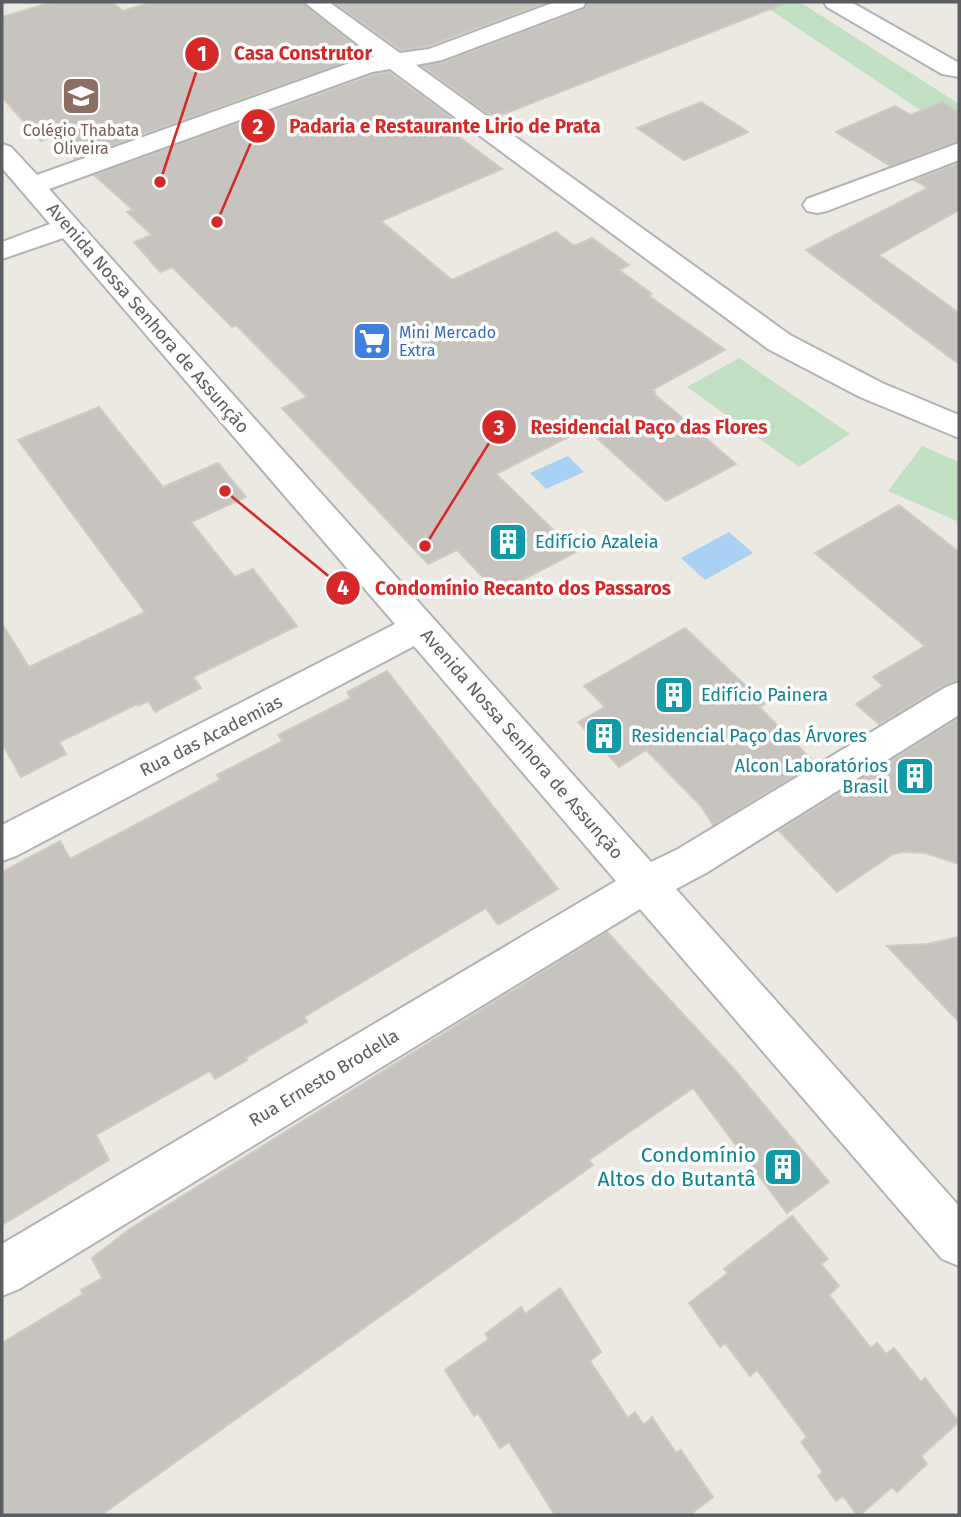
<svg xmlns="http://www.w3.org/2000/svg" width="961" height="1517" viewBox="0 0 961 1517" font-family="'Fira Sans',sans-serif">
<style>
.green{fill:#c1e0c2}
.water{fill:#a9d1f4}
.building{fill:#c7c4bf;stroke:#cfcbc1;stroke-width:2}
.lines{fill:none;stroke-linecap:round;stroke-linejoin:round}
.minor-casing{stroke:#afb2b6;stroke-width:4}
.minor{fill:#fff;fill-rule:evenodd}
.labels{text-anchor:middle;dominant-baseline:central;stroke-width:7;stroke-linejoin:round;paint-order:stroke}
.far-education-label{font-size:16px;fill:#785e54;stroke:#fff}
.far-shop-label{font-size:16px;fill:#366cbe;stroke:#fff;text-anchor:start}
.street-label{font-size:18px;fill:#5a5d61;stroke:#fff}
.culture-label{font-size:18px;fill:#0d838f;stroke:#fff;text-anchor:start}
.near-culture-label{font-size:21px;fill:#0d838f;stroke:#fff;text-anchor:end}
.leader{fill:none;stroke:#d62828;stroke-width:2.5}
.callout-dot{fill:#d62828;stroke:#fff;stroke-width:2.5}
.mark-label{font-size:21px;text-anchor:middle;font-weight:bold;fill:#fff}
.callout-label{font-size:19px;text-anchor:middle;font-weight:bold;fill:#d62828;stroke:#fff;stroke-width:7;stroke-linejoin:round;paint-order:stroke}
</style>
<rect width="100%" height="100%" fill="#ebe9e2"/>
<g class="green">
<path d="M 788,2 L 800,2 L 959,104 L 959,136 L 769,9 Z"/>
<path d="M 739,358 L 850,434 L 799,467 L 687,387 Z"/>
<path d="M 922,446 L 959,462 L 959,522 L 888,491 Z"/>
</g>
<g class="water">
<path d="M 568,456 L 584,472 L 546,489 L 530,473 Z"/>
<path d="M 729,532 L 753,553 L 705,580 L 681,558 Z"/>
</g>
<g class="building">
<path d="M 53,2 L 112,2 L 123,11 L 151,2 L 302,2 L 368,55 L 75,158 L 56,141 L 49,138 L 41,141 L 2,97 L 2,17 Z"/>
<path d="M 333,2 L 548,2 L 428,46 L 401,50 Z"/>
<path d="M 589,2 L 783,2 L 783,4 L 494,118 L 422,66 L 443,62 L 584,9 Z"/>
<path d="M 389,72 L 466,128 L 454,133 L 502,169 L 381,221 L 452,280 L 556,232 L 574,246 L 592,238 L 629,265 L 619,270 L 652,294 L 649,296 L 725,350 L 652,390 L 655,392 L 653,393 L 736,464 L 666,501 L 586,428 L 496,474 L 576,552 L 498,593 L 457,550 L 428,564 L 282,408 L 307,397 L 236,325 L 232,327 L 172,267 L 160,272 L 134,242 L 152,235 L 127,212 L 133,210 L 94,175 L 373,75 Z"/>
<path d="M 701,102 L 748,132 L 684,160 L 637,128 Z"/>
<path d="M 943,102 L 959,113 L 959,141 L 890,166 L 836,132 L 895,106 L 911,115 Z"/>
<path d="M 959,163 L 959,210 L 879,255 L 959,313 L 959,364 L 806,250 L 928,188 L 914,180 Z"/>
<path d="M 99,407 L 163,487 L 218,463 L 246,497 L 191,522 L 235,577 L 253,569 L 297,626 L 193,677 L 201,688 L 155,712 L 148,701 L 138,706 L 137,704 L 59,742 L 66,754 L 21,777 L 2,743 L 2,624 L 29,667 L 145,612 L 18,440 Z"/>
<path d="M 899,505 L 959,552 L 959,680 L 945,685 L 879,724 L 856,704 L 883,686 L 873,677 L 925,646 L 815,553 Z"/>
<path d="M 685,628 L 765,704 L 759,707 L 815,763 L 713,825 L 701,806 L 646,750 L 619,767 L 578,722 L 605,707 L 584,686 Z"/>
<path d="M 387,671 L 558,889 L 498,925 L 486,908 L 304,1017 L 307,1022 L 245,1058 L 247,1060 L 215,1079 L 210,1071 L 96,1135 L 109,1160 L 2,1225 L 2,872 L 60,841 L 70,859 L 143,821 L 220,780 L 217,775 L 283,741 L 278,735 L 351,698 L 347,692 Z"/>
<path d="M 959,718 L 959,864 L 926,853 L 902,852 L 893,854 L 837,892 L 779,831 Z"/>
<path d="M 607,932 L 733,1068 L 829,1182 L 787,1213 L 693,1088 L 589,1160 L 593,1165 L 101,1515 L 2,1515 L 2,1343 L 83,1294 L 81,1290 L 102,1278 L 92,1258 L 131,1228 Z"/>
<path d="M 959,937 L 959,1022 L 887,946 L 928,944 Z"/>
<path d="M 792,1216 L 828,1259 L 821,1264 L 839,1286 L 829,1295 L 871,1348 L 877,1343 L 886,1354 L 894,1348 L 921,1382 L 925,1378 L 959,1422 L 921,1456 L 927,1464 L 897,1492 L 892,1487 L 860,1515 L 857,1515 L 843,1496 L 836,1501 L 818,1476 L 823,1472 L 801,1442 L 807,1437 L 757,1370 L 750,1376 L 725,1343 L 720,1347 L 689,1303 L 728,1273 L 724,1269 Z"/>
<path d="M 560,1288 L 601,1352 L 590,1361 L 628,1418 L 635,1412 L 644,1425 L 652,1417 L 676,1453 L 681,1450 L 713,1497 L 690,1515 L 555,1515 L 509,1442 L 500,1448 L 478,1413 L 474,1416 L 445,1370 L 489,1339 L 485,1334 L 521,1307 L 525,1314 Z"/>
</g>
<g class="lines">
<g class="minor-casing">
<g id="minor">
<path d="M 304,2 L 329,2 L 400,53 L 429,49 L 555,2 L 586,2 L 583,7 L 442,60 L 416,65 L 790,335 L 882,383 L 959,415 L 959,438 L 860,397 L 768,349 L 390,69 L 372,72 L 49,189 L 651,862 L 678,849 L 946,687 L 959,682 L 959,715 L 706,873 L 676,889 L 959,1206 L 959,1266 L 942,1259 L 640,909 L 19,1289 L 2,1296 L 2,1244 L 616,881 L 414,646 L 16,856 L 2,861 L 2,825 L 395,624 L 63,238 L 2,259 L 2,242 L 50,224 L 2,168 L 2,144 L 11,147 L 37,175 L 358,60 L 374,57 Z"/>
<path d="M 824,2 L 851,2 L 959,63 L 959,77 L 942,74 L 827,7 Z"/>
<path d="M 959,143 L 959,160 L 827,211 L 817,213 L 807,211 L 803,205 L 807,199 Z"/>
</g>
</g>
<use href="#minor" class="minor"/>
</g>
<defs>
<g id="school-square" transform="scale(2.0125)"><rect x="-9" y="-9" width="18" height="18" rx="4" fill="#8d6e63" stroke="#fff"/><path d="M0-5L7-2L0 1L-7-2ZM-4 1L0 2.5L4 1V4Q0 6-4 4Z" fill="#fff"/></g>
<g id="supermarket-square" transform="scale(2.0125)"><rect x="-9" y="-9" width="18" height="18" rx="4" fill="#3f7fe0" stroke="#fff"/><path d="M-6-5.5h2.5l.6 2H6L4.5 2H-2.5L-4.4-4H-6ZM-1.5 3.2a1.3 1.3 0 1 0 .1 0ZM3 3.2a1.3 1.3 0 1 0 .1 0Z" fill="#fff"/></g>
<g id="building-square" transform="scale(2.0125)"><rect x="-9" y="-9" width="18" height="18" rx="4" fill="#0f9aa8" stroke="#fff"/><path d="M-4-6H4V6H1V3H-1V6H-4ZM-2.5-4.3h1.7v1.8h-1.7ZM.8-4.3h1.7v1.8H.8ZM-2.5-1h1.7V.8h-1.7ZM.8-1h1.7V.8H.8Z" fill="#fff"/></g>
</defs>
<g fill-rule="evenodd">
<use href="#school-square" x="81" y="96"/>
<use href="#supermarket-square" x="372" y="341"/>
<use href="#building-square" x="508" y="542"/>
<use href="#building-square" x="674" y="695"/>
<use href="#building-square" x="604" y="736"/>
<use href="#building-square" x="915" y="776"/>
<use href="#building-square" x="783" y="1167"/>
</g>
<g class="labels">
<g class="far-education-label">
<text x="81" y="130">Colégio Thabata<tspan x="81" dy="18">Oliveira</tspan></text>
</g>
<g class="far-shop-label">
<text x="399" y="332">Mini Mercado<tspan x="399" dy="18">Extra</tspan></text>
</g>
<g class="street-label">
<text transform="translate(148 318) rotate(49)">Avenida Nossa Senhora de Assunção</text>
<text transform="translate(211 736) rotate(-27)">Rua das Academias</text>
<text transform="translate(522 744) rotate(49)">Avenida Nossa Senhora de Assunção</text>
<text transform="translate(324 1078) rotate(-31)">Rua Ernesto Brodella</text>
</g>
<g class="culture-label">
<text x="535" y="542">Edifício Azaleia</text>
<text x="701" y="695">Edifício Painera</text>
<text x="631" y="736">Residencial Paço das Árvores</text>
<text x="888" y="766" text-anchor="end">Alcon Laboratórios<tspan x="888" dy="21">Brasil</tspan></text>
</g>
<g class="near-culture-label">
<text x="756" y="1155">Condomínio<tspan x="756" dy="24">Altos do Butantâ</tspan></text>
</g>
</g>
<path class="leader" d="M160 182L202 54M217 222L258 126M425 546L499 427M225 491L343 588"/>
<g class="callout-dot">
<circle cx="160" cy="182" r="7"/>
<circle cx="217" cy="222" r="7"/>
<circle cx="425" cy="546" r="7"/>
<circle cx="225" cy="491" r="7"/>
<circle cx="202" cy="54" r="18"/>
<circle cx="258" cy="126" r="18"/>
<circle cx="499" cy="427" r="18"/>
<circle cx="343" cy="588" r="18"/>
</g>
<g class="mark-label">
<text x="202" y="61">1</text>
<text x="258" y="134">2</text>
<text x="499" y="435">3</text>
<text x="343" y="595">4</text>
</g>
<g class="callout-label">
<text x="303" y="60">Casa Construtor</text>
<text x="445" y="133">Padaria e Restaurante Lirio de Prata</text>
<text x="649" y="434">Residencial Paço das Flores</text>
<text x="523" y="595">Condomínio Recanto dos Passaros</text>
</g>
<rect width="961" height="1517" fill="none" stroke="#5a5d61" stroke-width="7"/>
</svg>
